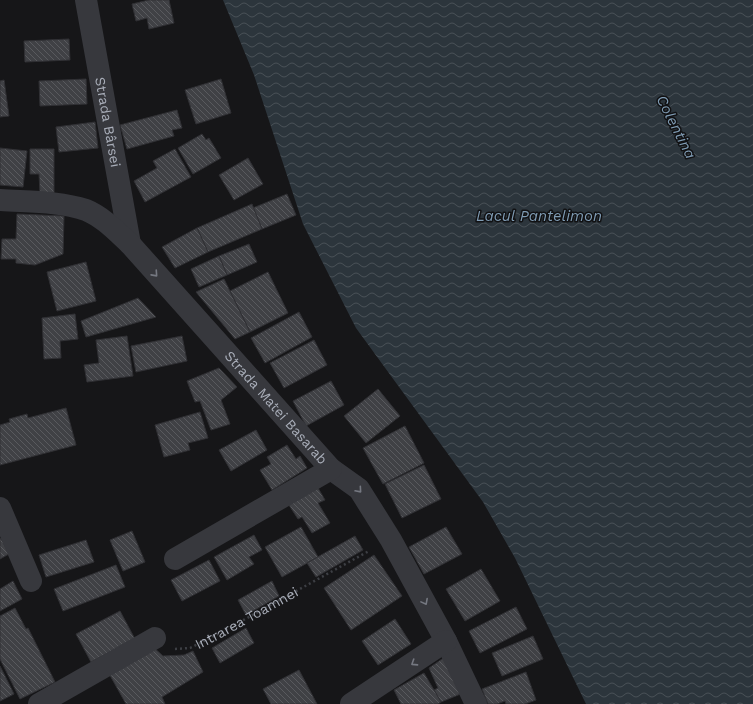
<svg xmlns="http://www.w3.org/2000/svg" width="753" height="704" viewBox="0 0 753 704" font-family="'Work Sans',sans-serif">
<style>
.water{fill:url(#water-waves)}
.building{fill:url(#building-back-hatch);stroke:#303034}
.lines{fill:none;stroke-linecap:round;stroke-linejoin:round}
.path{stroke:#3d3f44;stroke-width:2.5;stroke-dasharray:2 3;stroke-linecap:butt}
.street{stroke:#37383d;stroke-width:22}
.oneway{stroke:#757881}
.labels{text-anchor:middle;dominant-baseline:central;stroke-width:3;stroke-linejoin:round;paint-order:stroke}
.street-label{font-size:14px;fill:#a8adb8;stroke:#111113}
.water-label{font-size:15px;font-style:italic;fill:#7f9bb3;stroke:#111113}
</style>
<defs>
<pattern id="water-waves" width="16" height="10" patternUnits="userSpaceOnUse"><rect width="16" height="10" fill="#2c353c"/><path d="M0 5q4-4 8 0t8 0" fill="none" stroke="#485056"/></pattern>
<pattern id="building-back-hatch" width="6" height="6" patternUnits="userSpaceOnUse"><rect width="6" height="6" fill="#404145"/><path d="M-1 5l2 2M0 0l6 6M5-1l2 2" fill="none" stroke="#595a5e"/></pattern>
</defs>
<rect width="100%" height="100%" fill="#161618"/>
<path class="water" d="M 223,0 L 753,0 L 753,704 L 586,704 L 515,558 L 483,502 L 356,328 L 303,224 L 254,75 Z"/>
<g class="building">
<path d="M 149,0 L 169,0 L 174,23 L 149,29 L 147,18 L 136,21 L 132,4 Z"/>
<path d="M 69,39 L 70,60 L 25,62 L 24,41 Z"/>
<path d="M 86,79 L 87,104 L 40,106 L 39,81 Z"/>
<path d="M 221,79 L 231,113 L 196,124 L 185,90 Z"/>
<path d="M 4,80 L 9,116 L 0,117 L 0,81 Z"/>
<path d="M 177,110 L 182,128 L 172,130 L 174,136 L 127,149 L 120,125 Z"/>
<path d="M 95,122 L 98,148 L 59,152 L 56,127 Z"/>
<path d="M 202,134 L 206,140 L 209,138 L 221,158 L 193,174 L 178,148 Z"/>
<path d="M 0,148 L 27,151 L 23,187 L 0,185 Z"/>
<path d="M 30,149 L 54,149 L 54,193 L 40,193 L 39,174 L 30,174 Z"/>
<path d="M 175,149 L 191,177 L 145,202 L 134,181 L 157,168 L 153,161 Z"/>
<path d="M 248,158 L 263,184 L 234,200 L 219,175 Z"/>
<path d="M 287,194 L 296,215 L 262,229 L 253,208 Z"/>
<path d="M 252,204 L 262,229 L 208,252 L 197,228 Z"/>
<path d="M 17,214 L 64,216 L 63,254 L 35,265 L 16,263 L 16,259 L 1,259 L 2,239 L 16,239 Z"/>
<path d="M 197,228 L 208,252 L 175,268 L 162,247 Z"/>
<path d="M 249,244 L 257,262 L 227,275 L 219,256 Z"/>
<path d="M 219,256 L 227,275 L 199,287 L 191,269 Z"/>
<path d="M 86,262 L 96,301 L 57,311 L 47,272 Z"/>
<path d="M 268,272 L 288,313 L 250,332 L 230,291 Z"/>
<path d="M 224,279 L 250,332 L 235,339 L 196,292 Z"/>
<path d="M 138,298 L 156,317 L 86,337 L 81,321 Z"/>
<path d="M 299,312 L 312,337 L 265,363 L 251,338 Z"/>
<path d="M 75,314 L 78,339 L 60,341 L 61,358 L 44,359 L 42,318 Z"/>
<path d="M 127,336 L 133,376 L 87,382 L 84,365 L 99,363 L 96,340 Z"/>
<path d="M 182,336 L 187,361 L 136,372 L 131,346 Z"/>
<path d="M 314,340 L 327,365 L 284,388 L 270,363 Z"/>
<path d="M 219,368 L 237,387 L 221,400 L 230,424 L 211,430 L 200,401 L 195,402 L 187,381 Z"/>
<path d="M 331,381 L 344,405 L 306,426 L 293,401 Z"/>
<path d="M 378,389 L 400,416 L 366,443 L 344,416 Z"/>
<path d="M 66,408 L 76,445 L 0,465 L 0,425 L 10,422 L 9,419 L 27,414 L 28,418 Z"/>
<path d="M 200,412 L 208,438 L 188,443 L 190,450 L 164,457 L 155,425 Z"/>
<path d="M 405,426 L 424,463 L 383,484 L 363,448 Z"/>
<path d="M 256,430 L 267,450 L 231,471 L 219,450 Z"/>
<path d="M 287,445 L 296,459 L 300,456 L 307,468 L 272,490 L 260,470 L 271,464 L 267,457 Z"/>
<path d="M 424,465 L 441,499 L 402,518 L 385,484 Z"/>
<path d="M 314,481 L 325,500 L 318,503 L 330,523 L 312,533 L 302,517 L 298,519 L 285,499 Z"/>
<path d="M 301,527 L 318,557 L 282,577 L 265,547 Z"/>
<path d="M 446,527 L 462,554 L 424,574 L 409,547 Z"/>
<path d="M 132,531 L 145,562 L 123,571 L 110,540 Z"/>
<path d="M 254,535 L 262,550 L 249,557 L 254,564 L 227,580 L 214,557 Z"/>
<path d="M 355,536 L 363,550 L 316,577 L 307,563 Z"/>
<path d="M 1,538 L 9,554 L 0,559 L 0,539 Z"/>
<path d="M 86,540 L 94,562 L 46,577 L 39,555 Z"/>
<path d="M 374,555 L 402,596 L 351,630 L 324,588 Z"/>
<path d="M 209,560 L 220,581 L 182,601 L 171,580 Z"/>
<path d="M 116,565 L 125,587 L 63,611 L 54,589 Z"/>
<path d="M 481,569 L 500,601 L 465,621 L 446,589 Z"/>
<path d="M 13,581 L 22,599 L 0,611 L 0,589 Z"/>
<path d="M 272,581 L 279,596 L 246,615 L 238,600 Z"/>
<path d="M 516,607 L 527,629 L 480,653 L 469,631 Z"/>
<path d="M 15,608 L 26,629 L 28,628 L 55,682 L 20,699 L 0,659 L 0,616 Z"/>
<path d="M 120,611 L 135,639 L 91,662 L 76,634 Z"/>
<path d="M 395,619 L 411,644 L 378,665 L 362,641 Z"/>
<path d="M 246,628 L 254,643 L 220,663 L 212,648 Z"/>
<path d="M 533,636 L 543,659 L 502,676 L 492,653 Z"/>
<path d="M 152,646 L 163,656 L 184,655 L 193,651 L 203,672 L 162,697 L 165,704 L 126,704 L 107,670 Z"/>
<path d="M 445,657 L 463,693 L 441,702 L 434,690 L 438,688 L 429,668 Z"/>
<path d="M 0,666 L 14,694 L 0,701 Z"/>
<path d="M 299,670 L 317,704 L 271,704 L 263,689 Z"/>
<path d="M 526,672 L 536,700 L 525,704 L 506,704 L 505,701 L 497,704 L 488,704 L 482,689 Z"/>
<path d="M 424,673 L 441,702 L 438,704 L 401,704 L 394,690 Z"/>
</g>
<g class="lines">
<path class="path" id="s1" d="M 175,649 L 190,648 L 218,634 L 369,551"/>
<g class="street">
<path id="s2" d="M 86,0 L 130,244"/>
<path id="s3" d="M 0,200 C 28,202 59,201 86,210 C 103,217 117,232 130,244 L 331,469 L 359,489 L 391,540 L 446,641 L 476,704"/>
<path d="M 0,508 L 31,581"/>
<path d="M 175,559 L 331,469"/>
<path d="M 39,704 L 155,638"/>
<path d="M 351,704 L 446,641"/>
</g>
</g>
<defs><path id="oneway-chevron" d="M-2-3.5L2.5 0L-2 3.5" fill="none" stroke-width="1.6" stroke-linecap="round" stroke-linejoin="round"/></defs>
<g class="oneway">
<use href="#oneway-chevron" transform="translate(155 274) rotate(48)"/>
<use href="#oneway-chevron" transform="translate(359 490) rotate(49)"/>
<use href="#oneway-chevron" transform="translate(425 602) rotate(62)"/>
<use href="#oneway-chevron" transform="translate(414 663) rotate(147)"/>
</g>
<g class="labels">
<g class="street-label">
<text stroke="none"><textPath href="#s2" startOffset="124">Strada Bârsei</textPath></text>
<text stroke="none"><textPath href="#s3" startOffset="362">Strada Matei Basarab</textPath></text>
<text stroke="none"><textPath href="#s1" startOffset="79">Intrarea Toamnei</textPath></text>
</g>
<g class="water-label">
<text transform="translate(676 127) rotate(63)">Colentina</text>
<text x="539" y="216">Lacul Pantelimon</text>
</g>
</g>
</svg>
